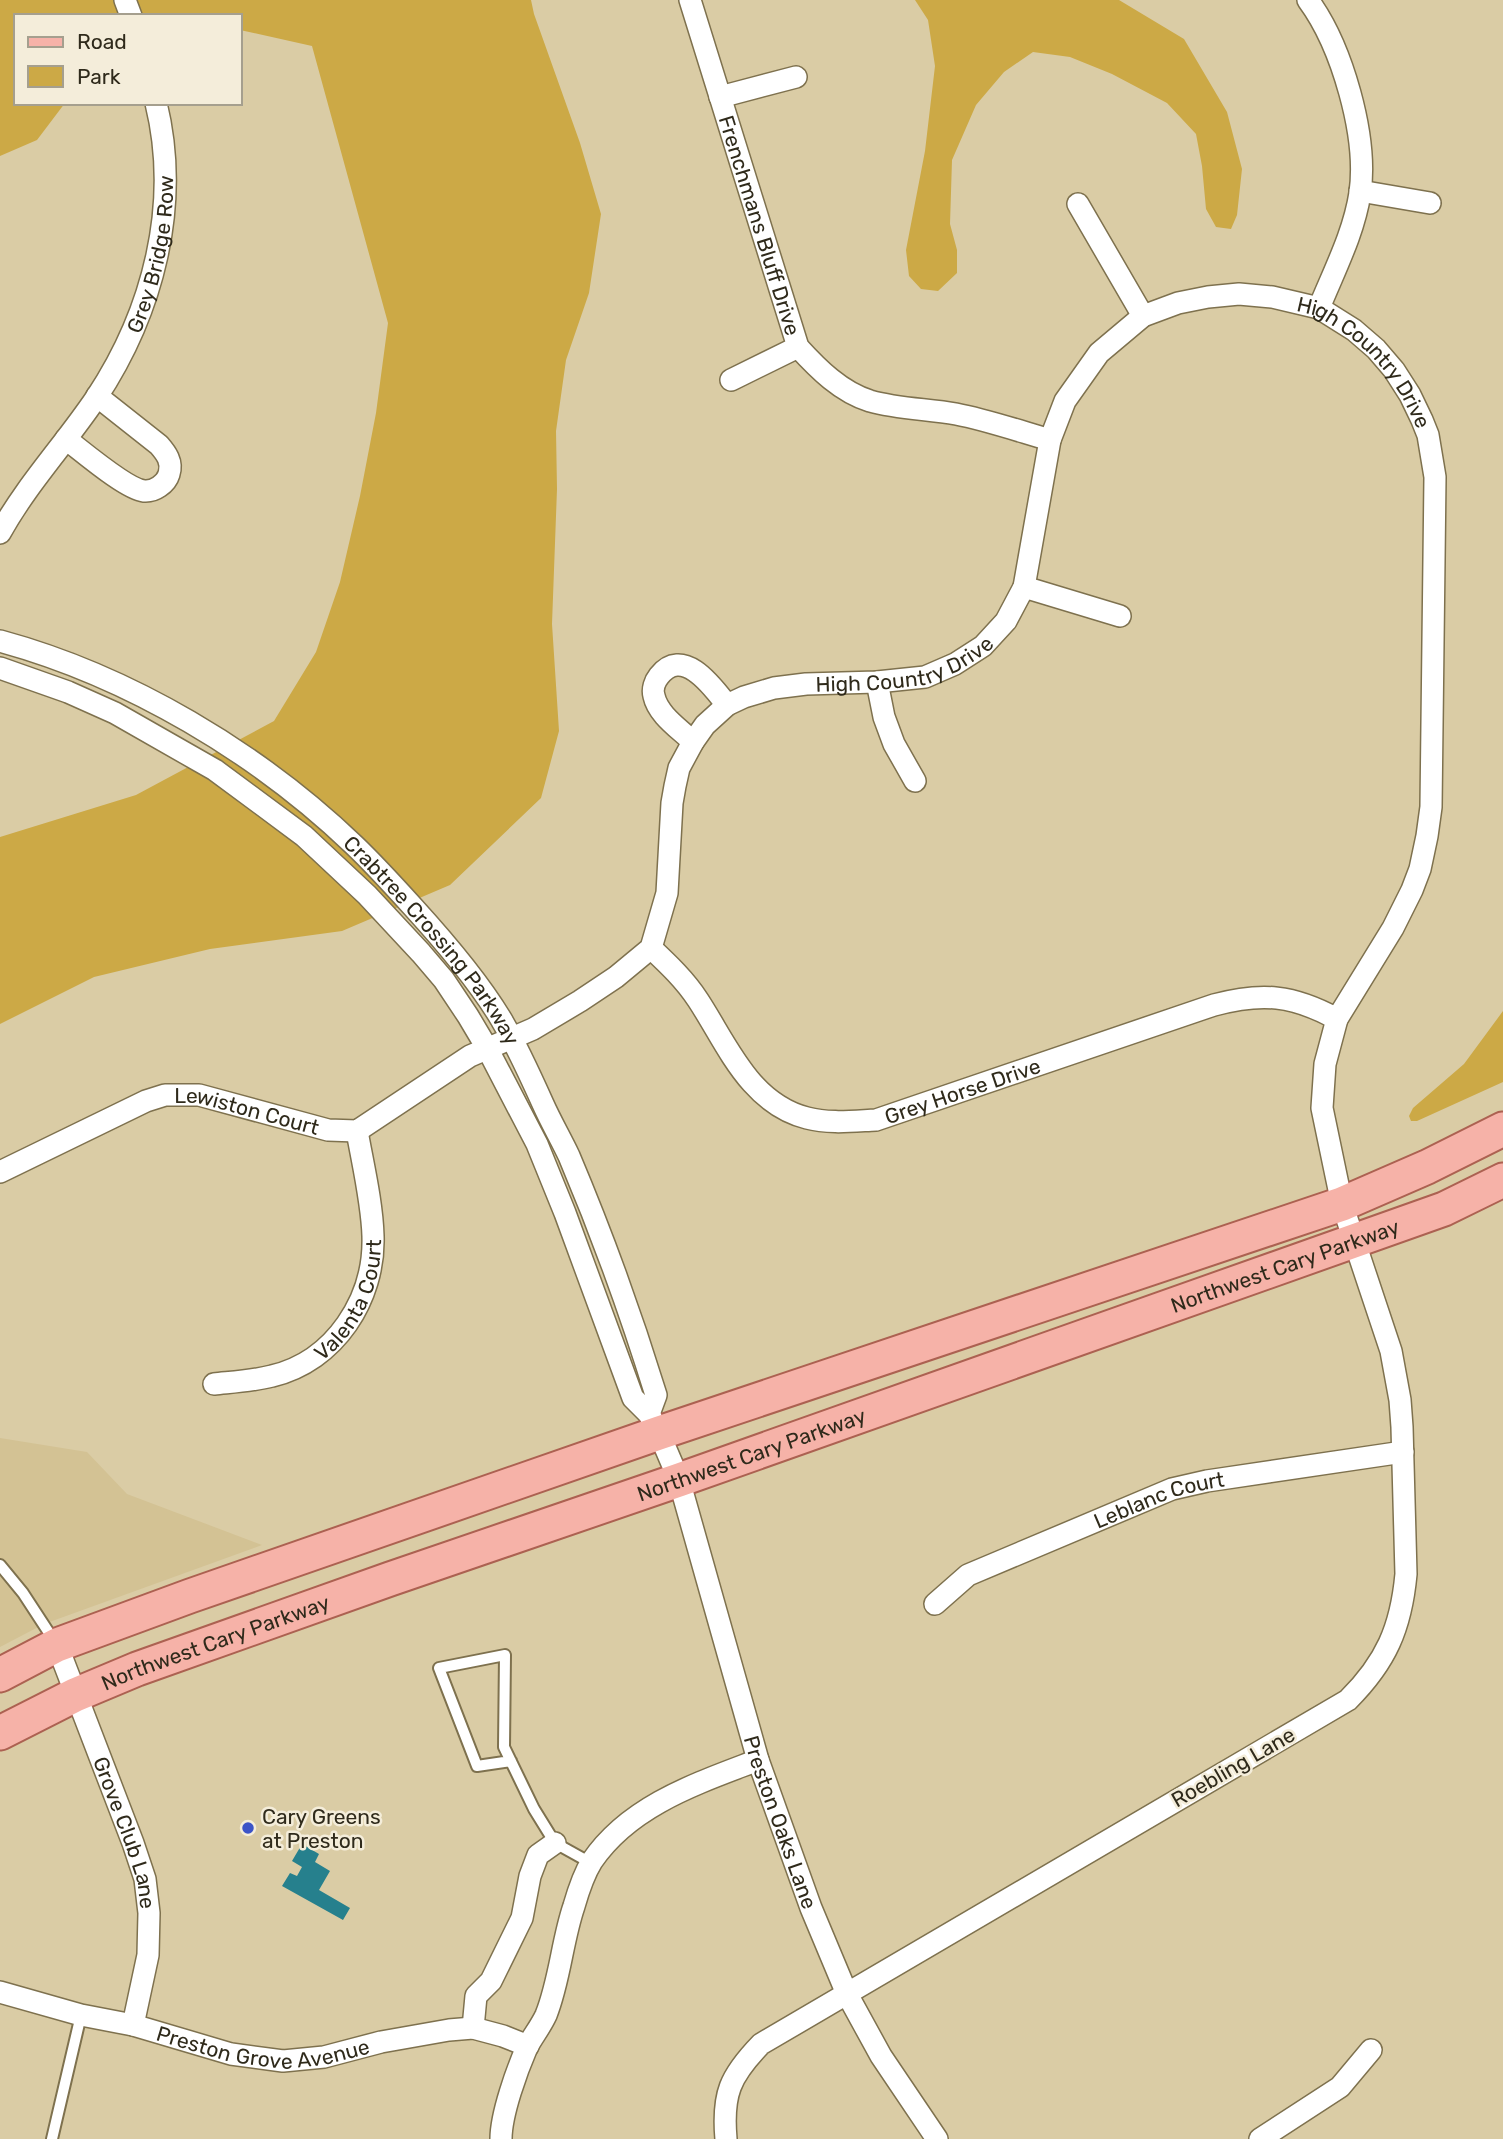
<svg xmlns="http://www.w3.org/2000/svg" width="1503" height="2139" viewBox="0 0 1503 2139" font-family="Rubik,sans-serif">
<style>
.built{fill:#d3c294}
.green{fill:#cca946}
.water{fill:#26808d}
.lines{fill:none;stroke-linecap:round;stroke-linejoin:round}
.lane-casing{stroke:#7e714e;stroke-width:14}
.street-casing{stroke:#7e714e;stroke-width:24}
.primary-casing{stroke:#ac6151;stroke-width:37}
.lane{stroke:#fff;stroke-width:10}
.street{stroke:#fff;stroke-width:21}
.primary{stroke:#f6b2a8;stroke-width:33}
.poi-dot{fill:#3c54c7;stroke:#f4edda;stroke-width:2.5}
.labels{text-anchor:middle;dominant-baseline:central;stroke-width:5;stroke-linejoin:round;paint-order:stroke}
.street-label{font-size:21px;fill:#2f2a1b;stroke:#f4edda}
.poi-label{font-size:21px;fill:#2f2a1b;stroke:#f4edda;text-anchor:start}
</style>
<rect width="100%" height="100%" fill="#dacca5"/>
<path class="built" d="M 0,1438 L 87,1452 L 127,1494 L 262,1545 L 44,1624 L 0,1647 Z"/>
<g class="green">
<path d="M 0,0 L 531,0 L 534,14 L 580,143 L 601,214 L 589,293 L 566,360 L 556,431 L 557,489 L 552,624 L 559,731 L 541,798 L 450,885 L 342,931 L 210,949 L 94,977 L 0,1024 L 0,837 L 136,795 L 274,721 L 316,652 L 340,582 L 360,496 L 376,413 L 388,323 L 312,46 L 240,30 L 240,16 L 16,16 L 16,103 L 65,103 L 37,140 L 0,156 Z"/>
<path d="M 915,0 L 1119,0 L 1184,39 L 1227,112 L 1242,169 L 1237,215 L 1231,229 L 1216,227 L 1206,209 L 1202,166 L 1196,134 L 1167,103 L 1112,74 L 1070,57 L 1033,52 L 1004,72 L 976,105 L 952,160 L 950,224 L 957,250 L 957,273 L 938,291 L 921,289 L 909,276 L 906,250 L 925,151 L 935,66 L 928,20 Z"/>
<path d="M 1503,1011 L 1503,1082 L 1417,1121 L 1411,1121 L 1409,1116 L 1413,1108 L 1464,1064 Z"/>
</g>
<path class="water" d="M 302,1844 L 319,1854 L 315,1862 L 330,1871 L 319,1890 L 350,1908 L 343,1920 L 282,1886 L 290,1873 L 297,1876 L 302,1867 L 292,1861 Z"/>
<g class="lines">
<g class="lane-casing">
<g id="lane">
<path d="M 0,1565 L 23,1593 L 55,1642"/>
<path d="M 511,1761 L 477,1766 L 439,1668 L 505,1655 L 504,1747 L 534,1809 L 555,1843 L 591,1863"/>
<path d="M 52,2139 L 81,2015"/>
</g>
</g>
<g class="street-casing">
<g id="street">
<path d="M 125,0 L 131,16"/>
<path id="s1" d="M 690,0 L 798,347 C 818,369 841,392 870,401 C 898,409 928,409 956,414 C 987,420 1019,431 1050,440"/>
<path d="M 1308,0 C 1342,46 1368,136 1360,193 C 1354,233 1334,271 1319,308"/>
<path d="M 720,97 L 796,77"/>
<path d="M 1360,191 L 1430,203"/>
<path d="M 1078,204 L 1143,316"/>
<path d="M 731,380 L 798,347"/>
<path d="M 66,439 C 82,451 126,489 144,491 C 154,492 166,484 169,474 C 173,462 166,453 159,445 L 97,396"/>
<path id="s2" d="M 0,533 C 27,484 65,444 96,398 C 153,312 181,205 156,103"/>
<path d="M 1024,587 L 1120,616"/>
<path id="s3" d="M 0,641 C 129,676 258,753 354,845 C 375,865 394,886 413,907 C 444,941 477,979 501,1019 C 517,1046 530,1075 543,1104 C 551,1122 561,1139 569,1156 C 602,1234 631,1314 656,1395 L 649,1414"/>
<path id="s4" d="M 0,668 L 68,692 L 115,713 L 215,770 L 304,836 L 367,895 L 421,953 L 444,980 L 468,1016 L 487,1048 L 537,1144 L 565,1213 L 633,1398 L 649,1414 L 659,1433 L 679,1480 L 758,1760 L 811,1908 L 847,1994 L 881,2056 L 937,2139"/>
<path d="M 877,682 L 884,717 L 894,744 L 915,781"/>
<path d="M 693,742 C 680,729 658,715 654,696 C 652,689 655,681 659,676 C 683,645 713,687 727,705"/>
<path id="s5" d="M 651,948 C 668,964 685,980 698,1000 C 727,1044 749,1103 807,1118 C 829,1124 854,1121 876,1120 L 1214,1005 C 1262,992 1293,995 1337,1019"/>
<path id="s6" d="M 0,1172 L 146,1101 L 165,1095 L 199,1095 L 328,1130 L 357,1131 L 470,1056 L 533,1029 L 580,1001 L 616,977 L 651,948 L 667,893 L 672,803 L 675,786 L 679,768 L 693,742 L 705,725 L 727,705 L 744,697 L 774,688 L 806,684 L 877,682 L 925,677 L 955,664 L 983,646 L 1006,621 L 1024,587 L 1050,440 L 1065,401 L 1099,353 L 1143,316 L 1178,303 L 1208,297 L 1239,294 L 1272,297 L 1319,308 L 1354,330 L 1376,349 L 1394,370 L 1410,395 L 1422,420 L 1428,435 L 1435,477 L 1431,807 L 1427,836 L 1420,869 L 1412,890 L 1393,928 L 1337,1019 L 1325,1064 L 1322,1108 L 1342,1204 L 1391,1351 L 1400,1400 L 1402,1427 L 1406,1574 C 1401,1628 1386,1662 1348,1700 L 761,2044 C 730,2076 722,2094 726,2139"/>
<path id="s7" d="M 214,1384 C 233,1382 253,1381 272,1376 C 335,1361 375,1299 373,1236 C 372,1202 363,1165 357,1131"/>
<path id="s8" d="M 935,1604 L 968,1575 L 1172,1489 L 1207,1481 L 1403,1452"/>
<path id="s9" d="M 57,1645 L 133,1843 L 145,1879 L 149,1913 L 148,1955 L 133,2025"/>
<path id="s10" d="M 0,1992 L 81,2015 L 133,2025 L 231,2054 L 283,2061 L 324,2057 L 381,2042 L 449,2030 L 473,2028 L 503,2036 L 528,2046"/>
<path d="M 473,2028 L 476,1996 L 491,1981 L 522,1918 L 530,1876 L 538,1855 L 555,1843"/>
<path d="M 501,2139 C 501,2114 517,2070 527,2047 C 533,2036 541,2026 546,2015 C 560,1980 562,1941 574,1906 C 578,1892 584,1874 592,1861 C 630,1805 698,1783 758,1760"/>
<path d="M 1260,2139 L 1340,2087 L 1371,2050"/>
</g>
</g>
<g class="primary-casing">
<g id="primary">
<path d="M 0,1675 L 57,1645 L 190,1596 L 659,1433 L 1342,1204 L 1427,1167 L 1503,1129"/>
<path id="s11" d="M 0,1733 L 75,1695 L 137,1669 L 390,1579 L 679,1480 L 1444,1209 L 1503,1180"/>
</g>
</g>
<use href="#lane" class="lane"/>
<use href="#street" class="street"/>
<use href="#primary" class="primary"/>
</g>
<circle class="poi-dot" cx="248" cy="1828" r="7"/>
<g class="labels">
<g class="street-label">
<text stroke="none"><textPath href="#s1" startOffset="236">Frenchmans Bluff Drive</textPath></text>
<text stroke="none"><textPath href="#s2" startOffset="322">Grey Bridge Row</textPath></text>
<text stroke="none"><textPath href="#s6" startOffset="1888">High Country Drive</textPath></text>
<text stroke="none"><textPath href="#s6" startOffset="1174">High Country Drive</textPath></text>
<text stroke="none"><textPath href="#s3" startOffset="536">Crabtree Crossing Parkway</textPath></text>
<text stroke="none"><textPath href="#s5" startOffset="396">Grey Horse Drive</textPath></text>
<text stroke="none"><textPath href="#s6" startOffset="266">Lewiston Court</textPath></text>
<text stroke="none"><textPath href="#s11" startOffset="1368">Northwest Cary Parkway</textPath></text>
<text stroke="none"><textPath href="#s7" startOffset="175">Valenta Court</textPath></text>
<text stroke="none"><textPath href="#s11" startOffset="802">Northwest Cary Parkway</textPath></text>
<text stroke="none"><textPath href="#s8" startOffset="250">Leblanc Court</textPath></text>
<text stroke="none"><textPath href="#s11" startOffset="234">Northwest Cary Parkway</textPath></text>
<text transform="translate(1233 1767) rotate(-30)">Roebling Lane</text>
<text stroke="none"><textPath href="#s4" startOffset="1463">Preston Oaks Lane</textPath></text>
<text stroke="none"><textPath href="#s9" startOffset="200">Grove Club Lane</textPath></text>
<text stroke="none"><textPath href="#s10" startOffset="271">Preston Grove Avenue</textPath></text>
</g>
<g class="poi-label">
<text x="262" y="1816">Cary Greens<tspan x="262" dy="24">at Preston</tspan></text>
</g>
</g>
<rect x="14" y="14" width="228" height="91" fill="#f4edda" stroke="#a59f8e" stroke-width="2"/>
<rect x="28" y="37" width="35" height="10" fill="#f6b2a8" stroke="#a59f8e" stroke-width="2"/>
<text x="77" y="49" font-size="21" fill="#2f2a1b">Road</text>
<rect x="28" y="66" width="35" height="21" fill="#cca946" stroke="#a59f8e" stroke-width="2"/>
<text x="77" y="84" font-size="21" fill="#2f2a1b">Park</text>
</svg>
